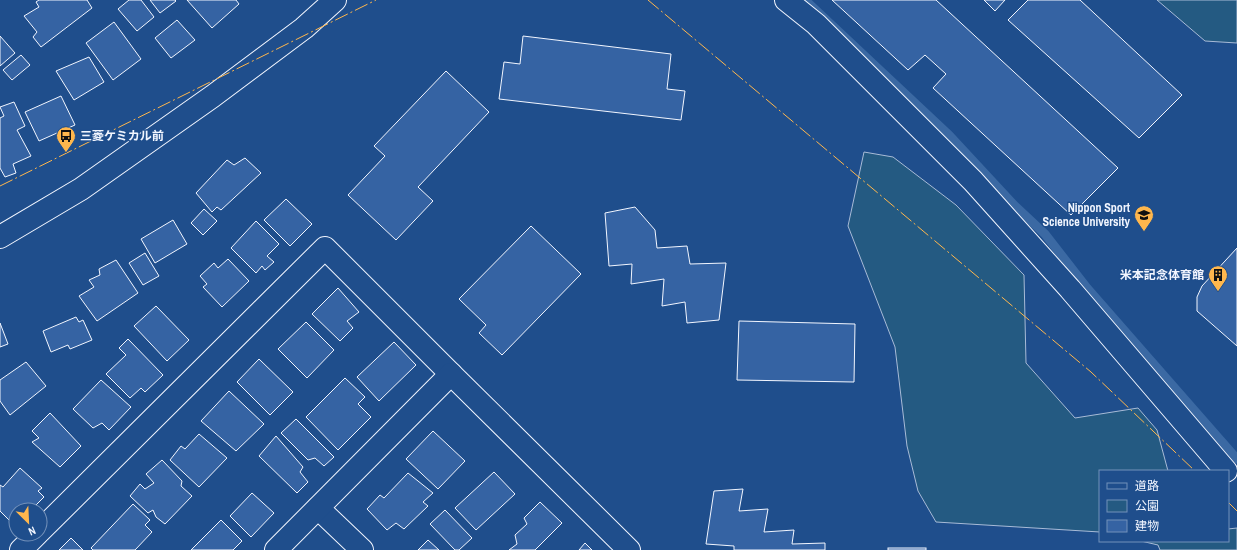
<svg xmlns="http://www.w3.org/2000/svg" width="1237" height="550" viewBox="0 0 1237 550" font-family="'Archivo Narrow','Noto Sans JP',sans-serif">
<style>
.green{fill:#245a82;stroke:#a8bbd7}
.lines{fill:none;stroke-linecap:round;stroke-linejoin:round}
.stream{stroke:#3b69a3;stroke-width:9}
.building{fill:#3563a3;stroke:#f2f6ff}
.street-casing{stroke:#f2f6ff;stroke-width:24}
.secondary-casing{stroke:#f2f6ff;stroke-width:24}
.street{stroke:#1f4e8c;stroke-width:22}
.secondary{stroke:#1f4e8c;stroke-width:22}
.power{stroke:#ffb74d;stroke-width:1;stroke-dasharray:14 3 2 3;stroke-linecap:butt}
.labels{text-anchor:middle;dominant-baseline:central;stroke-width:3;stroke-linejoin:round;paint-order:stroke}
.poi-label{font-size:12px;font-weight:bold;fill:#f2f6ff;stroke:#1f4e8c;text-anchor:end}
</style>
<rect width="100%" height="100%" fill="#1f4e8c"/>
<g class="green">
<path d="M 1157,0 L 1237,0 L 1237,43 L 1205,41 Z"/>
<path d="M 864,152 L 893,157 L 956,205 L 1024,275 L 1026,363 L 1075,418 L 1138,408 L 1157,430 L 1168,471 L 1100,471 L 1100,532 L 936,522 L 918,491 L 907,446 L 895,347 L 848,226 Z"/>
<path d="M 1237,528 L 1237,550 L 1160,550 L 1158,545 L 1141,541 L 1228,541 L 1228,529 Z"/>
</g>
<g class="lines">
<path class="stream" d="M 805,0 L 949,135 L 1014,205 L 1045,234 L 1087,288 L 1237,459"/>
</g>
<g class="building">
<path d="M 39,0 L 87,0 L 92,8 L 41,47 L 33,37 L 37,32 L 24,16 L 39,7 L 36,2 Z"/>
<path d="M 129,0 L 141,0 L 154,17 L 137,31 L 118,9 Z"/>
<path d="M 150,0 L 175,0 L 176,1 L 160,13 Z"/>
<path d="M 187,0 L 236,0 L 239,4 L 212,28 Z"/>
<path d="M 832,0 L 936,0 L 1118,168 L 1071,215 L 933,88 L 946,74 L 925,55 L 908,70 Z"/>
<path d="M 984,0 L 1005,0 L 995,11 Z"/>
<path d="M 1028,0 L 1080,0 L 1182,95 L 1139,138 L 1008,20 Z"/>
<path d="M 177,20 L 195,40 L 171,58 L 155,38 Z"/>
<path d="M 114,22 L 141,59 L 113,80 L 86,43 Z"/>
<path d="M 0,36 L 15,53 L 0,66 Z"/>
<path d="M 523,36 L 671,54 L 667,89 L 685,91 L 681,120 L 499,99 L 504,62 L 520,64 Z"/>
<path d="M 21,55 L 30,65 L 12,80 L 3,70 Z"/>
<path d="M 89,57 L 104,82 L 74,100 L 56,71 Z"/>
<path d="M 446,71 L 489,112 L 418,187 L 433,201 L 396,240 L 348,195 L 385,156 L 374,146 Z"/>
<path d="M 61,96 L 75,125 L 39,141 L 25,112 Z"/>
<path d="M 14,102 L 25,126 L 17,130 L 31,156 L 13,164 L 16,173 L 5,177 L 0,168 L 0,118 L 4,116 L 0,107 Z"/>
<path d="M 245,158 L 261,173 L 221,210 L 217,207 L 212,212 L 196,193 L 227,160 L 234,165 Z"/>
<path d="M 286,199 L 312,224 L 290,246 L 264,220 Z"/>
<path d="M 635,207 L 655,230 L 657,248 L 687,246 L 690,264 L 726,263 L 719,320 L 687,323 L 685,302 L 662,306 L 664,279 L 631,284 L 632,264 L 609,266 L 605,213 Z"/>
<path d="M 204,209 L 217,221 L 203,235 L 191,223 Z"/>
<path d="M 173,220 L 187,244 L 155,263 L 141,239 Z"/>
<path d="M 256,221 L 279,244 L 267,256 L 274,262 L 265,270 L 262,266 L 256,273 L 231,248 Z"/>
<path d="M 531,226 L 581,274 L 502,355 L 479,333 L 486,325 L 459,299 Z"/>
<path d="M 1237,248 L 1237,346 L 1197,311 L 1197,297 L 1202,286 Z"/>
<path d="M 145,253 L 159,276 L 143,285 L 129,263 Z"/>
<path d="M 228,259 L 249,281 L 222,307 L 203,287 L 207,284 L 200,276 L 214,263 L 218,268 Z"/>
<path d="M 116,260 L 138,293 L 97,321 L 79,296 L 94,287 L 89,280 L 100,275 L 99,269 Z"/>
<path d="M 338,288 L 359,312 L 347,321 L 353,328 L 340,341 L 312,314 Z"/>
<path d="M 156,306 L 189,340 L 167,361 L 134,326 Z"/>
<path d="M 76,317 L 79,322 L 83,320 L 92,340 L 70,349 L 68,345 L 51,352 L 43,331 Z"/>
<path d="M 739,321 L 855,324 L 854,382 L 737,380 Z"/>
<path d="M 306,322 L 334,350 L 307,378 L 278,349 Z"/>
<path d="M 0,323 L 8,344 L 0,347 Z"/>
<path d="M 128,339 L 163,375 L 145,392 L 141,388 L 130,398 L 106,374 L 126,355 L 119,348 Z"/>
<path d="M 394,342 L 416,365 L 379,401 L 357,377 Z"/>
<path d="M 259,359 L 293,392 L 270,415 L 237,382 Z"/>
<path d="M 26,362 L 46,386 L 10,415 L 0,401 L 0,380 Z"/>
<path d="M 345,378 L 365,397 L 358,404 L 371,417 L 338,450 L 306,417 Z"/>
<path d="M 101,380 L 131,407 L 109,430 L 102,423 L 93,428 L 73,409 Z"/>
<path d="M 229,391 L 264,424 L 236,451 L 201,421 Z"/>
<path d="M 50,413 L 81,446 L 60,467 L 32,442 L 39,438 L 32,431 Z"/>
<path d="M 296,419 L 334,457 L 324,466 L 315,458 L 308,460 L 281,433 Z"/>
<path d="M 433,431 L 465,461 L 438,489 L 406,459 Z"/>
<path d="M 199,434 L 227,458 L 199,487 L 170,460 L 181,446 L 185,449 Z"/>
<path d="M 276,436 L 303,467 L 300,472 L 308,482 L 297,493 L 259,456 Z"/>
<path d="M 162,460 L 182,481 L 181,486 L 192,496 L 165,524 L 156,517 L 153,510 L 148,513 L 130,496 L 140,484 L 145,489 L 154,483 L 146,474 Z"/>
<path d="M 20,468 L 42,488 L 38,491 L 44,497 L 31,510 L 16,510 L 15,526 L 0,511 L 0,485 L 3,487 Z"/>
<path d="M 494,472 L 515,494 L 476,530 L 455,508 Z"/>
<path d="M 408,473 L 433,493 L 423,502 L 428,506 L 404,529 L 396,523 L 387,530 L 367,509 L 380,495 L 384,498 Z"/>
<path d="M 743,489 L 739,511 L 768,509 L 764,532 L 794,530 L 792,544 L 825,543 L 825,550 L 734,550 L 734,546 L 706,544 L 714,491 Z"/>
<path d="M 252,493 L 274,513 L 251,537 L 230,516 Z"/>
<path d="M 540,502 L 562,523 L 535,550 L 509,550 L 517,544 L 515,535 L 527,524 L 524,518 Z"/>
<path d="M 133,504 L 150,520 L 145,525 L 152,532 L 135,550 L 93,550 L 91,548 Z"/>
<path d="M 445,510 L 472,538 L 459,550 L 455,550 L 430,524 Z"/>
<path d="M 221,520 L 242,541 L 233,550 L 191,550 Z"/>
<path d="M 71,538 L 83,550 L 59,550 Z"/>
<path d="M 428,540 L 439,550 L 418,550 Z"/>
<path d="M 585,543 L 592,550 L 579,550 Z"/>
<rect x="888" y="548" width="38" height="2"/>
</g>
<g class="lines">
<g class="street-casing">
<g id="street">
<path d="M 786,0 L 816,24 L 973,181 L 1070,289 L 1226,471"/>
<path d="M 318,508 L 362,550"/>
<path d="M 40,531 L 325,248 L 451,374"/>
<path d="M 21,550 L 37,534"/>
</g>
</g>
<g class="secondary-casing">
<g id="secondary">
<path d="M 0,237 L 81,189 L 213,96 L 304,28 L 335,0"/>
<path d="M 276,550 L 451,374 L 629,550"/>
</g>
</g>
<use href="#street" class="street"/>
<use href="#secondary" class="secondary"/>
<g class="power">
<path d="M 648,0 L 1091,372 L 1195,471"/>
<path d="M 0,186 L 376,0"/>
<path d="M 1228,502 L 1237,511"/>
</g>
</g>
<defs>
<g id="bus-pin" transform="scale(1)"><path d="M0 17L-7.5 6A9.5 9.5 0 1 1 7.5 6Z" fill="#ffb74d" stroke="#1f4e8c"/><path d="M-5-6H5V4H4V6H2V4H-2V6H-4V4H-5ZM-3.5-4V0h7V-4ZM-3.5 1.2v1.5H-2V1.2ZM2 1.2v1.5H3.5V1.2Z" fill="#111"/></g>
<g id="university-pin" transform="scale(1)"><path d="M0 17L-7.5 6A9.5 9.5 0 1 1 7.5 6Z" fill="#ffb74d" stroke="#1f4e8c"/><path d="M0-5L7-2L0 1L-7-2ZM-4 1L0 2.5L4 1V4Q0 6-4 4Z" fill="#111"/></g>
<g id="building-pin" transform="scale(1)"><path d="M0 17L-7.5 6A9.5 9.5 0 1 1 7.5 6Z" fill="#ffb74d" stroke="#1f4e8c"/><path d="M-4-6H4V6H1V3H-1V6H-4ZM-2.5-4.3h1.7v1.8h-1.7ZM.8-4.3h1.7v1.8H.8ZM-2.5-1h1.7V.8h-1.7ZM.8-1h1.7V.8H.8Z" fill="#111"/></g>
</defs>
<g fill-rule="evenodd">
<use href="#bus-pin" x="66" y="136"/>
<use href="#university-pin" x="1144" y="215"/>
<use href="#building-pin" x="1218" y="275"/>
</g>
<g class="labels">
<g class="poi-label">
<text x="80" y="136" text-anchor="start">三菱ケミカル前</text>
<text x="1130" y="208">Nippon Sport<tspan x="1130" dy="14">Science University</tspan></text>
<text x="1204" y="275">米本記念体育館</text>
</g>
</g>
<rect x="1099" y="470" width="130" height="72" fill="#1f4e8c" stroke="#7391ba"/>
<rect x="1107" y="483" width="20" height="6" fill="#1f4e8c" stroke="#7391ba"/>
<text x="1135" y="490" font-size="12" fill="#f2f6ff">道路</text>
<rect x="1107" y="500" width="20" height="12" fill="#245a82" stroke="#7391ba"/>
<text x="1135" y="510" font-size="12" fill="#f2f6ff">公園</text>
<rect x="1107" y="520" width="20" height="12" fill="#3563a3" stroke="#7391ba"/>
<text x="1135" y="530" font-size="12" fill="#f2f6ff">建物</text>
<g transform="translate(28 522) rotate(156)"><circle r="19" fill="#1f4e8c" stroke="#7391ba"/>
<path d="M0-3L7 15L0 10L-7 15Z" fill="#ffb74d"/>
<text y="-6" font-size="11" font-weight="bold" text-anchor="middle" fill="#f2f6ff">N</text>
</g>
</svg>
